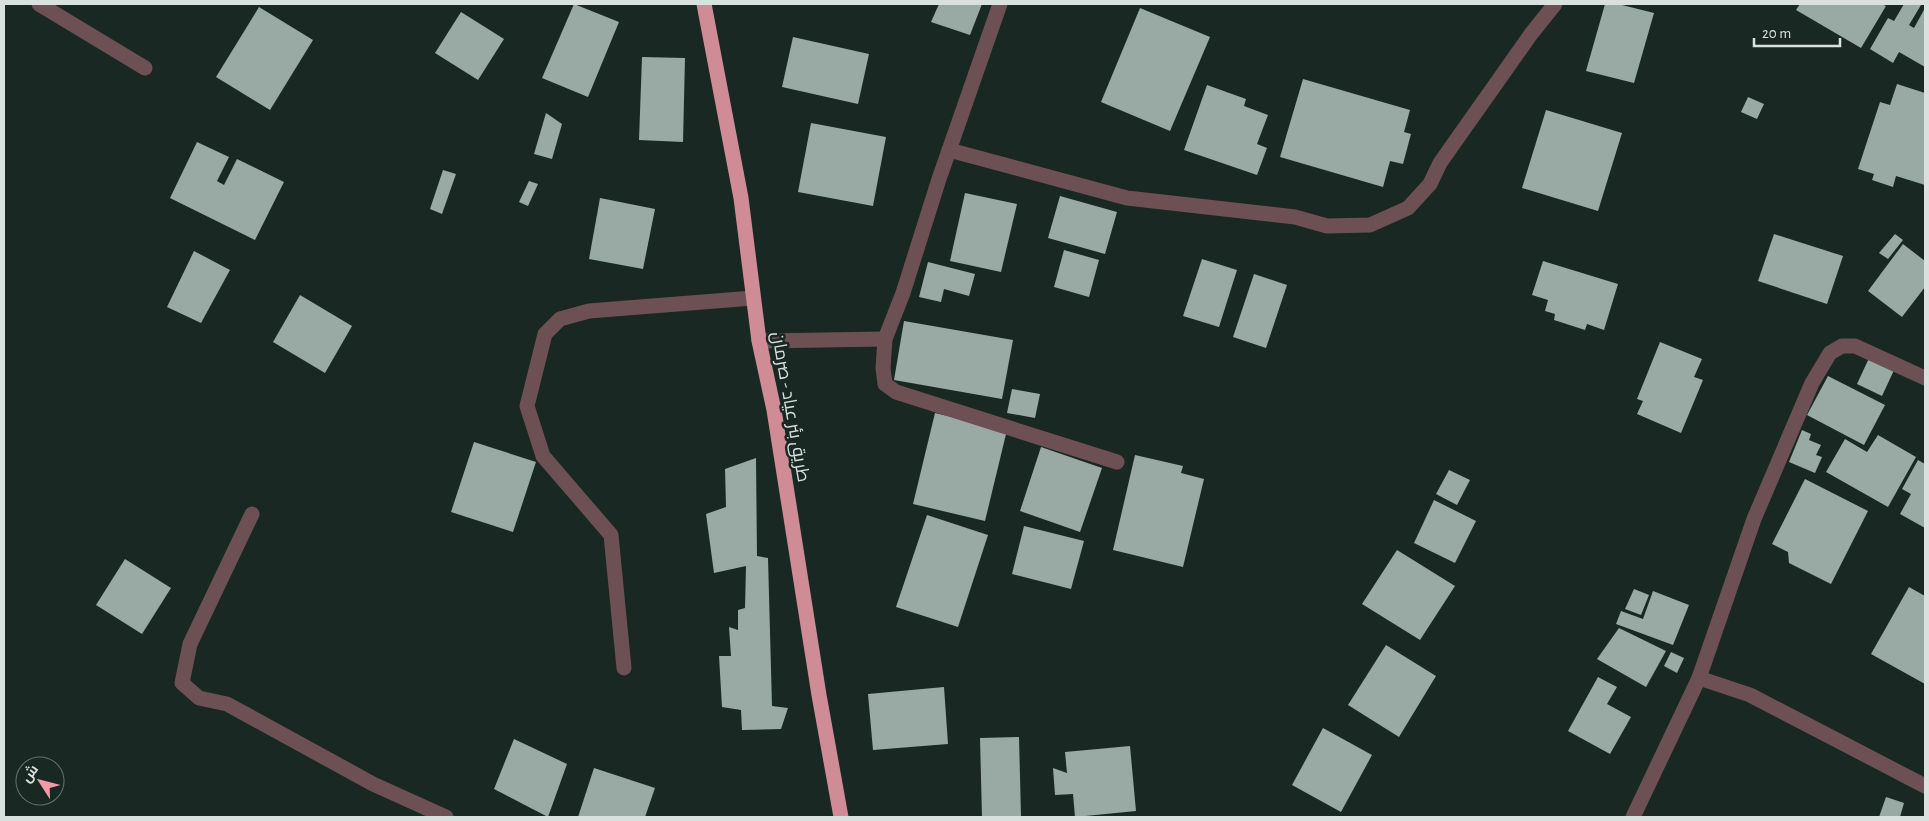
<svg xmlns="http://www.w3.org/2000/svg" width="1929" height="821" viewBox="0 0 1929 821" font-family="'Alegreya Sans',Cairo,sans-serif">
<style>
.building{fill:#98aaa3}
.lines{fill:none;stroke-linecap:round;stroke-linejoin:round}
.street{stroke:#6c5054;stroke-width:15}
.highway{stroke:#cf8c97;stroke-width:15}
.labels{text-anchor:middle;dominant-baseline:central;stroke-width:5;stroke-linejoin:round;paint-order:stroke}
.street-label{font-size:18px;fill:#d8e1de;stroke:#192822}
</style>
<rect width="100%" height="100%" fill="#192822"/>
<g class="building">
<path d="M 574,4 L 619,22 L 588,97 L 542,78 Z"/>
<path d="M 939,4 L 982,4 L 970,35 L 931,22 Z"/>
<path d="M 1605,4 L 1618,4 L 1654,13 L 1634,83 L 1586,71 Z"/>
<path d="M 1800,4 L 1881,4 L 1886,6 L 1861,48 L 1796,10 Z"/>
<path d="M 1904,4 L 1921,5 L 1909,25 L 1914,28 L 1925,8 L 1925,67 L 1899,52 L 1893,63 L 1870,49 L 1888,18 L 1894,21 Z"/>
<path d="M 259,7 L 313,40 L 270,110 L 216,77 Z"/>
<path d="M 1140,8 L 1210,37 L 1170,131 L 1101,102 Z"/>
<path d="M 461,12 L 504,39 L 478,80 L 435,53 Z"/>
<path d="M 793,37 L 869,54 L 858,104 L 782,87 Z"/>
<path d="M 642,57 L 685,58 L 683,142 L 639,140 Z"/>
<path d="M 1303,79 L 1410,110 L 1404,132 L 1411,134 L 1403,164 L 1390,161 L 1383,187 L 1280,157 Z"/>
<path d="M 1897,84 L 1925,93 L 1925,185 L 1896,176 L 1893,187 L 1872,180 L 1874,174 L 1858,169 L 1880,102 L 1890,105 Z"/>
<path d="M 1207,85 L 1246,99 L 1244,106 L 1268,115 L 1257,144 L 1267,148 L 1257,175 L 1184,150 Z"/>
<path d="M 1748,97 L 1764,104 L 1757,119 L 1741,112 Z"/>
<path d="M 1546,110 L 1622,133 L 1598,211 L 1522,188 Z"/>
<path d="M 546,113 L 562,124 L 552,159 L 534,154 Z"/>
<path d="M 811,123 L 886,137 L 873,206 L 798,192 Z"/>
<path d="M 197,142 L 229,157 L 217,181 L 224,185 L 237,159 L 284,182 L 255,240 L 170,198 Z"/>
<path d="M 443,170 L 456,174 L 442,214 L 430,209 Z"/>
<path d="M 529,181 L 538,184 L 528,206 L 519,202 Z"/>
<path d="M 965,193 L 1017,204 L 1001,272 L 950,261 Z"/>
<path d="M 1060,196 L 1117,212 L 1105,254 L 1048,238 Z"/>
<path d="M 600,198 L 655,209 L 643,269 L 589,259 Z"/>
<path d="M 1774,234 L 1843,256 L 1827,304 L 1758,281 Z"/>
<path d="M 1895,234 L 1903,240 L 1888,259 L 1879,253 Z"/>
<path d="M 1903,244 L 1925,261 L 1925,287 L 1902,317 L 1868,291 Z"/>
<path d="M 1064,250 L 1099,260 L 1089,297 L 1054,287 Z"/>
<path d="M 194,251 L 230,270 L 201,323 L 167,307 Z"/>
<path d="M 1202,259 L 1237,270 L 1219,327 L 1183,316 Z"/>
<path d="M 1543,261 L 1618,284 L 1604,330 L 1587,324 L 1585,330 L 1554,320 L 1555,314 L 1545,311 L 1548,300 L 1532,295 Z"/>
<path d="M 928,262 L 975,274 L 969,296 L 944,289 L 941,302 L 919,297 Z"/>
<path d="M 1254,274 L 1287,285 L 1266,348 L 1233,337 Z"/>
<path d="M 300,295 L 352,326 L 325,373 L 273,342 Z"/>
<path d="M 904,321 L 1013,340 L 1002,399 L 894,380 Z"/>
<path d="M 1660,342 L 1702,359 L 1694,377 L 1703,380 L 1681,433 L 1637,414 L 1643,401 L 1637,399 Z"/>
<path d="M 1870,356 L 1895,368 L 1882,396 L 1857,384 Z"/>
<path d="M 1828,376 L 1885,405 L 1864,445 L 1807,415 Z"/>
<path d="M 1012,389 L 1040,394 L 1035,418 L 1007,413 Z"/>
<path d="M 935,413 L 1007,430 L 985,521 L 913,504 Z"/>
<path d="M 1802,430 L 1811,434 L 1809,440 L 1821,445 L 1816,455 L 1822,457 L 1815,473 L 1789,462 Z"/>
<path d="M 1878,435 L 1916,457 L 1888,507 L 1826,472 L 1845,439 L 1867,452 Z"/>
<path d="M 474,442 L 536,462 L 513,532 L 451,512 Z"/>
<path d="M 1041,447 L 1102,468 L 1080,532 L 1020,511 Z"/>
<path d="M 1135,455 L 1183,466 L 1181,473 L 1204,479 L 1183,567 L 1113,550 Z"/>
<path d="M 756,458 L 757,556 L 768,558 L 772,706 L 788,708 L 781,729 L 742,730 L 741,710 L 722,707 L 719,656 L 731,656 L 729,627 L 738,630 L 738,610 L 745,608 L 746,566 L 714,573 L 706,514 L 726,507 L 725,469 Z"/>
<path d="M 1918,460 L 1925,464 L 1925,528 L 1900,514 L 1911,494 L 1902,489 Z"/>
<path d="M 1449,470 L 1470,480 L 1457,505 L 1436,494 Z"/>
<path d="M 1805,479 L 1868,511 L 1831,584 L 1789,563 L 1788,552 L 1772,544 Z"/>
<path d="M 1434,500 L 1476,521 L 1455,563 L 1414,543 Z"/>
<path d="M 927,515 L 988,535 L 958,627 L 896,607 Z"/>
<path d="M 1024,526 L 1084,541 L 1071,589 L 1012,574 Z"/>
<path d="M 1397,550 L 1455,586 L 1420,640 L 1362,604 Z"/>
<path d="M 125,559 L 171,588 L 142,634 L 96,605 Z"/>
<path d="M 1909,587 L 1925,596 L 1925,684 L 1871,654 Z"/>
<path d="M 1634,589 L 1649,595 L 1641,615 L 1625,609 Z"/>
<path d="M 1653,591 L 1689,605 L 1673,645 L 1616,624 L 1621,611 L 1643,619 Z"/>
<path d="M 1619,628 L 1666,651 L 1646,687 L 1597,659 Z"/>
<path d="M 1386,645 L 1436,676 L 1399,737 L 1348,705 Z"/>
<path d="M 1671,652 L 1684,658 L 1677,673 L 1664,666 Z"/>
<path d="M 1598,677 L 1617,687 L 1607,704 L 1631,717 L 1610,754 L 1568,731 Z"/>
<path d="M 944,687 L 948,744 L 873,750 L 868,694 Z"/>
<path d="M 1323,728 L 1372,755 L 1341,812 L 1292,785 Z"/>
<path d="M 1019,737 L 1021,817 L 982,817 L 980,738 Z"/>
<path d="M 514,739 L 567,764 L 548,817 L 494,789 Z"/>
<path d="M 1130,746 L 1136,811 L 1075,817 L 1073,794 L 1055,795 L 1053,768 L 1067,773 L 1065,752 Z"/>
<path d="M 594,768 L 655,788 L 645,817 L 578,817 Z"/>
<path d="M 1886,797 L 1904,803 L 1900,817 L 1879,817 Z"/>
</g>
<g class="lines">
<g class="street">
<path d="M 39,4 L 145,68"/>
<path d="M 1000,4 L 939,179 L 903,293 L 885,339 L 883,368 L 885,384 L 896,392 L 1117,462"/>
<path d="M 949,150 L 1127,198 L 1295,217 L 1327,226 L 1370,225 L 1408,208 L 1430,184 L 1440,163 L 1531,34 L 1555,4"/>
<path d="M 759,341 L 885,339"/>
<path d="M 252,514 L 190,644 L 182,683 L 199,698 L 227,704 L 373,784 L 446,817"/>
<path d="M 624,668 L 611,535 L 543,456 L 527,406 L 545,334 L 560,319 L 589,311 L 753,298"/>
<path d="M 1699,678 L 1750,695 L 1925,786"/>
<path d="M 1633,817 L 1699,678 L 1754,519 L 1812,383 L 1830,353 L 1842,346 L 1855,346 L 1925,378"/>
</g>
<path class="highway" d="M 704,4 L 741,198 L 759,341 L 774,410 L 819,695 L 841,817"/>
</g>
<g class="labels">
<g class="street-label">
<text transform="translate(790 407) rotate(80)">طريق بئر عياد - صرمان</text>
</g>
</g>
<rect width="1929" height="821" fill="none" stroke="#d8e1de" stroke-width="10"/>
<g transform="translate(40 781) rotate(306)"><circle r="24" fill="#192822" stroke="#65726d"/>
<path d="M0-4L9 19L0 12L-9 19Z" fill="#f39aa8"/>
<text y="-8" font-size="14" font-weight="bold" text-anchor="middle" fill="#d8e1de">ش</text>
</g>
<path d="M1754 38v8h86v-8" fill="none" stroke="#d8e1de" stroke-width="2.5"/>
<text x="1762" y="38" font-size="15" fill="#d8e1de" stroke="#192822" stroke-width="4" paint-order="stroke">20 m</text>
</svg>
